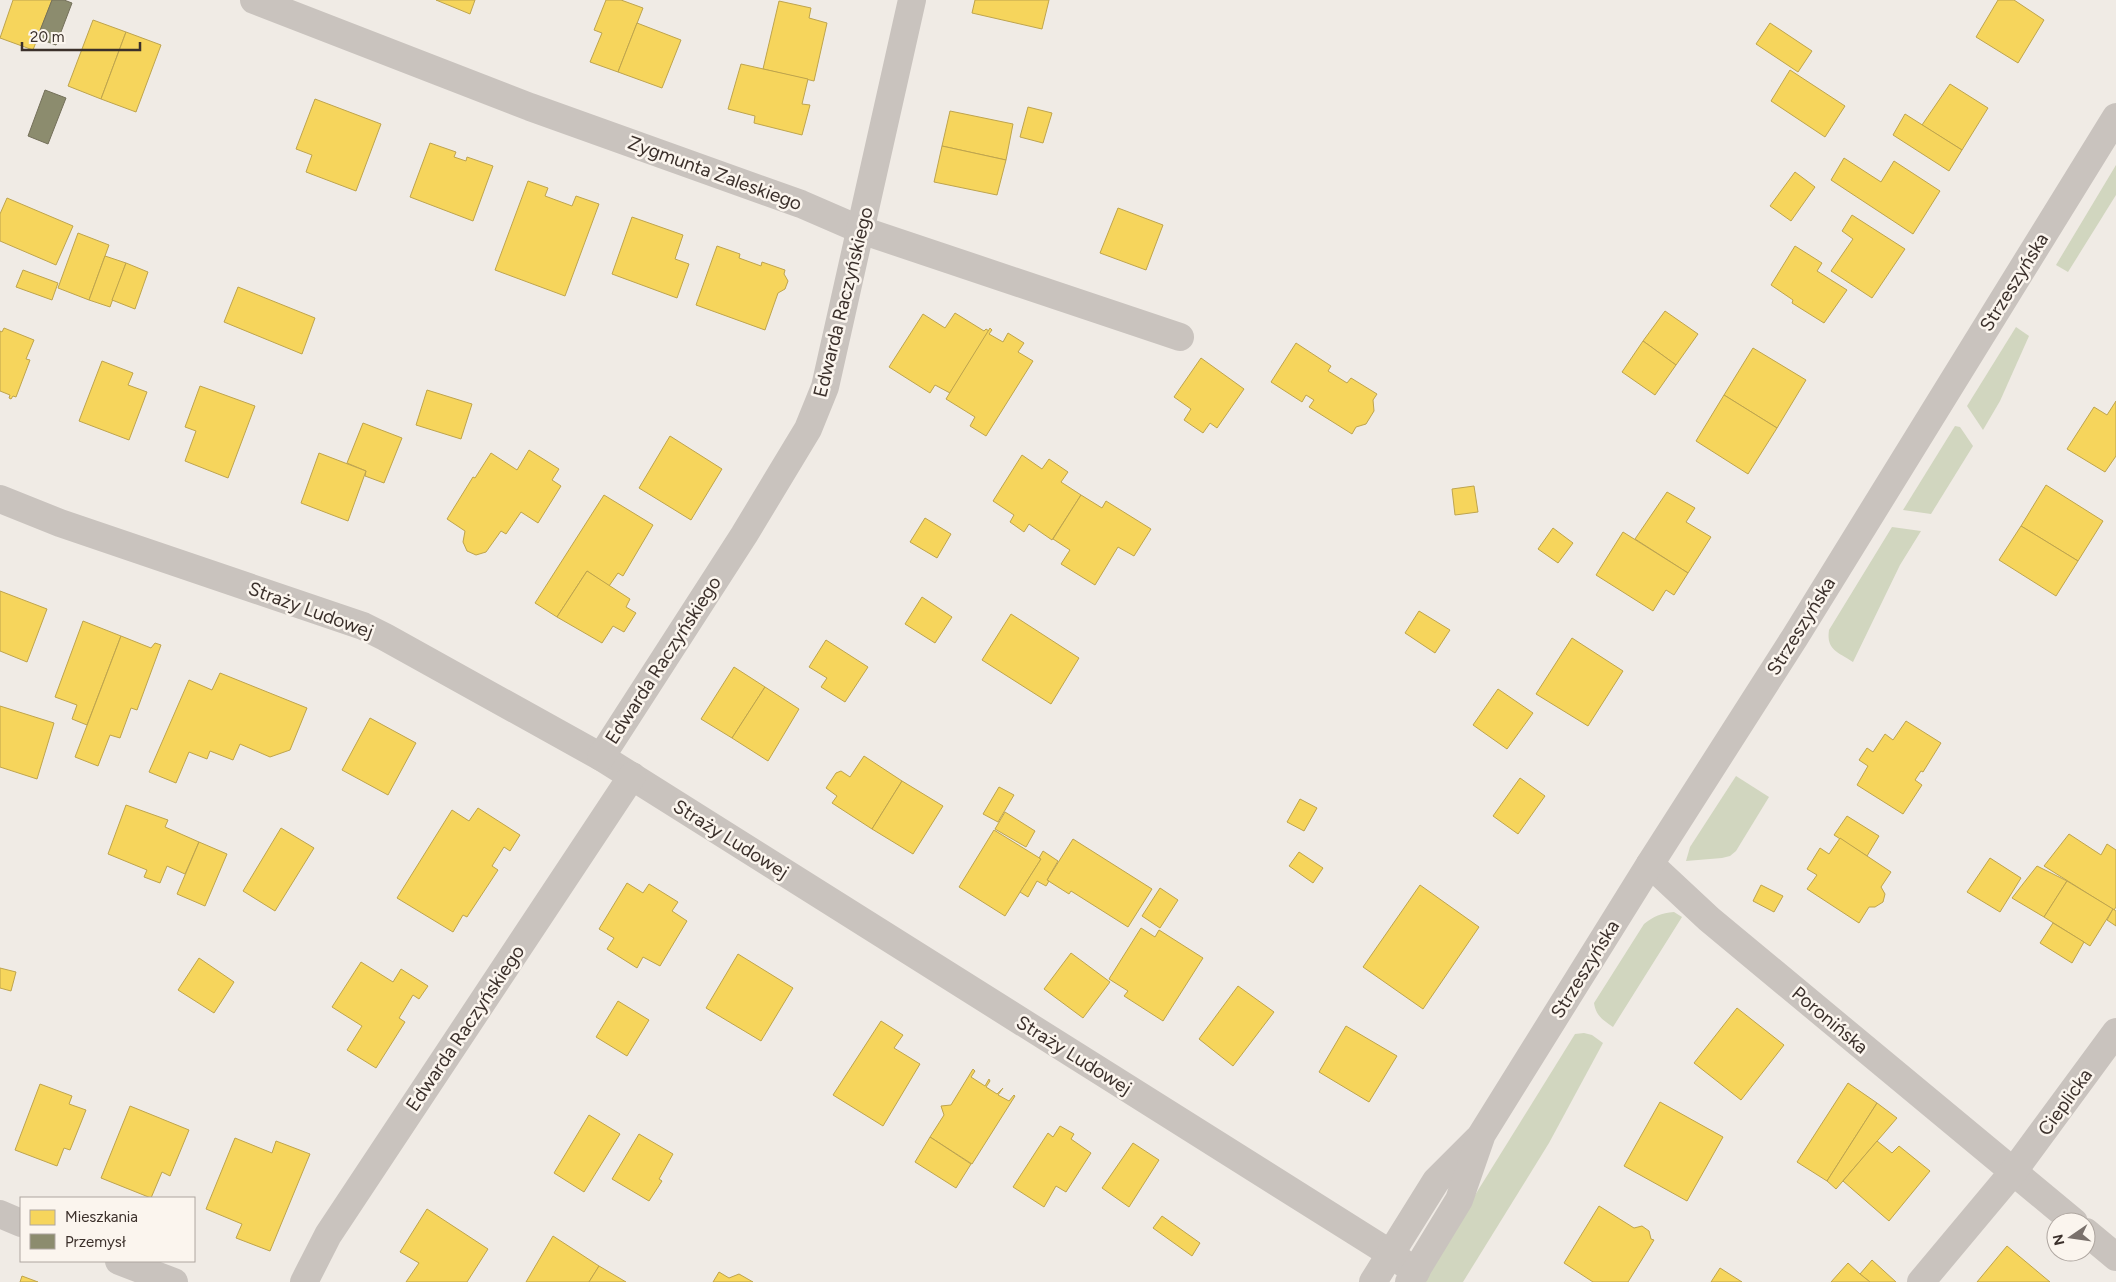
<svg xmlns="http://www.w3.org/2000/svg" width="2116" height="1282" viewBox="0 0 2116 1282" font-family="Figtree,sans-serif">
<style>
.green{fill:#d1d6bf}
.homes{fill:#f6d55c;stroke:#bea44d}
.industry{fill:#8c8c6e;stroke:#74705a}
.lines{fill:none;stroke-linecap:round;stroke-linejoin:round}
.minor{stroke:#c9c3be;stroke-width:28}
.tertiary{stroke:#c9c3be;stroke-width:28}
.labels{text-anchor:middle;dominant-baseline:central;stroke-width:5;stroke-linejoin:round;paint-order:stroke}
.street-label{font-size:19px;fill:#3b302b;stroke:#fbf5ee}
</style>
<rect width="100%" height="100%" fill="#f0ebe5"/>
<g class="green">
<path d="M 2116,165 L 2116,195 L 2068,272 L 2056,265 Z"/>
<path d="M 2016,327 L 2029,336 L 2000,401 L 1983,430 L 1967,406 Z"/>
<path d="M 1955,426 L 1960,427 L 1973,446 L 1931,514 L 1903,510 Z"/>
<path d="M 1892,527 L 1921,531 L 1900,565 L 1853,662 C 1838,652 1826,650 1829,630 Z"/>
<path d="M 1736,776 L 1769,797 L 1736,851 L 1730,856 L 1722,858 L 1686,861 L 1690,847 Z"/>
<path d="M 1674,912 L 1682,917 L 1613,1027 C 1603,1020 1596,1016 1594,1003 L 1644,924 C 1654,916 1661,913 1674,912 Z"/>
<path d="M 1584,1033 L 1592,1035 L 1603,1043 L 1549,1143 L 1463,1282 L 1421,1282 L 1575,1034 Z"/>
</g>
<g class="homes">
<path d="M 13,0 L 52,0 L 33,50 L 0,38 Z"/>
<path d="M 436,0 L 475,0 L 470,14 Z"/>
<path d="M 606,0 L 621,0 L 643,8 L 618,72 L 590,62 L 602,33 L 594,30 Z"/>
<path d="M 975,0 L 1049,0 L 1042,29 L 972,13 Z"/>
<path d="M 1998,0 L 2014,0 L 2044,20 L 2018,63 L 1976,37 Z"/>
<path d="M 779,1 L 811,8 L 809,18 L 827,23 L 814,81 L 763,69 Z"/>
<path d="M 93,20 L 126,32 L 101,99 L 68,86 Z"/>
<path d="M 637,23 L 681,40 L 662,88 L 618,72 Z"/>
<path d="M 1770,23 L 1812,51 L 1798,72 L 1756,44 Z"/>
<path d="M 126,32 L 161,45 L 136,112 L 101,99 Z"/>
<path d="M 741,64 L 808,79 L 802,104 L 810,105 L 802,135 L 754,123 L 755,116 L 728,109 Z"/>
<path d="M 1790,70 L 1845,106 L 1825,137 L 1771,101 Z"/>
<path d="M 1950,84 L 1988,108 L 1962,150 L 1922,125 Z"/>
<path d="M 315,99 L 381,124 L 356,191 L 306,172 L 312,155 L 296,149 Z"/>
<path d="M 1028,107 L 1052,113 L 1043,143 L 1020,137 Z"/>
<path d="M 950,111 L 1013,124 L 1006,160 L 942,146 Z"/>
<path d="M 1905,114 L 1962,150 L 1949,171 L 1893,135 Z"/>
<path d="M 430,143 L 456,152 L 454,157 L 466,161 L 467,157 L 493,166 L 473,221 L 410,197 Z"/>
<path d="M 942,146 L 1006,160 L 997,195 L 934,182 Z"/>
<path d="M 1844,158 L 1881,182 L 1894,161 L 1940,191 L 1913,234 L 1831,180 Z"/>
<path d="M 1795,172 L 1815,187 L 1791,221 L 1770,206 Z"/>
<path d="M 528,181 L 548,188 L 545,196 L 572,206 L 576,196 L 599,204 L 565,296 L 495,270 Z"/>
<path d="M 7,198 L 73,226 L 56,265 L 0,241 L 0,214 Z"/>
<path d="M 1118,208 L 1163,225 L 1146,270 L 1100,253 Z"/>
<path d="M 1852,215 L 1905,249 L 1872,298 L 1831,271 L 1853,239 L 1842,231 Z"/>
<path d="M 632,217 L 683,235 L 675,259 L 689,264 L 677,298 L 612,274 Z"/>
<path d="M 78,233 L 109,245 L 89,300 L 58,288 Z"/>
<path d="M 717,246 L 740,254 L 739,258 L 761,266 L 762,262 L 785,270 L 784,274 L 788,281 L 785,289 L 778,293 L 765,330 L 696,305 Z"/>
<path d="M 1795,246 L 1822,263 L 1817,271 L 1847,290 L 1824,323 L 1792,303 L 1793,300 L 1771,285 Z"/>
<path d="M 105,256 L 126,263 L 110,307 L 89,300 Z"/>
<path d="M 126,263 L 148,272 L 135,309 L 112,300 Z"/>
<path d="M 23,270 L 58,283 L 52,300 L 16,287 Z"/>
<path d="M 238,287 L 315,318 L 302,354 L 224,322 Z"/>
<path d="M 1665,311 L 1698,334 L 1676,365 L 1643,341 Z"/>
<path d="M 955,313 L 984,331 L 986,329 L 989,331 L 950,393 L 935,385 L 930,393 L 889,367 L 923,314 L 945,328 Z"/>
<path d="M 4,328 L 34,340 L 26,359 L 30,360 L 16,397 L 13,396 L 11,399 L 9,398 L 10,395 L 0,391 L 0,331 L 2,332 Z"/>
<path d="M 990,328 L 992,330 L 989,334 L 1003,342 L 1008,333 L 1024,343 L 1018,352 L 1033,361 L 986,436 L 970,426 L 975,417 L 946,399 Z"/>
<path d="M 1643,341 L 1676,365 L 1655,395 L 1622,372 Z"/>
<path d="M 1296,343 L 1331,366 L 1328,371 L 1347,383 L 1351,378 L 1377,394 L 1373,400 L 1374,411 L 1366,424 L 1356,427 L 1352,434 L 1309,407 L 1314,400 L 1306,395 L 1302,402 L 1271,382 Z"/>
<path d="M 1753,348 L 1806,380 L 1777,428 L 1724,395 Z"/>
<path d="M 1201,358 L 1244,389 L 1217,428 L 1210,423 L 1203,433 L 1184,420 L 1191,409 L 1174,397 Z"/>
<path d="M 102,361 L 133,373 L 128,385 L 147,392 L 129,440 L 79,421 Z"/>
<path d="M 200,386 L 255,406 L 228,478 L 185,461 L 196,431 L 185,427 Z"/>
<path d="M 427,390 L 472,404 L 461,439 L 416,425 Z"/>
<path d="M 1724,395 L 1777,428 L 1748,474 L 1696,441 Z"/>
<path d="M 2116,401 L 2116,456 L 2105,472 L 2067,449 L 2094,407 L 2107,415 Z"/>
<path d="M 363,423 L 402,438 L 384,483 L 365,476 L 366,471 L 347,463 Z"/>
<path d="M 670,436 L 722,469 L 691,520 L 639,488 Z"/>
<path d="M 529,450 L 559,469 L 552,480 L 561,486 L 538,523 L 521,512 L 506,534 L 501,531 L 486,552 L 476,555 L 467,551 L 463,542 L 465,531 L 447,519 L 473,477 L 475,478 L 491,453 L 517,470 Z"/>
<path d="M 319,453 L 366,471 L 348,521 L 301,503 Z"/>
<path d="M 1022,455 L 1042,469 L 1049,459 L 1068,472 L 1061,482 L 1081,495 L 1052,540 L 1029,524 L 1024,532 L 1010,522 L 1014,515 L 993,501 Z"/>
<path d="M 2046,485 L 2103,521 L 2078,561 L 2021,526 Z"/>
<path d="M 1474,486 L 1478,512 L 1455,515 L 1452,489 Z"/>
<path d="M 1667,492 L 1695,508 L 1686,522 L 1711,537 L 1688,573 L 1635,539 Z"/>
<path d="M 604,495 L 653,525 L 623,576 L 618,573 L 609,586 L 587,571 L 557,617 L 535,603 Z"/>
<path d="M 1081,495 L 1102,508 L 1106,501 L 1151,529 L 1134,556 L 1118,547 L 1095,585 L 1061,564 L 1070,550 L 1053,539 Z"/>
<path d="M 925,518 L 951,534 L 937,558 L 910,542 Z"/>
<path d="M 2021,526 L 2078,561 L 2056,596 L 1999,560 Z"/>
<path d="M 1553,528 L 1573,543 L 1558,563 L 1538,549 Z"/>
<path d="M 1623,532 L 1688,573 L 1674,595 L 1666,590 L 1653,611 L 1596,575 Z"/>
<path d="M 587,571 L 630,599 L 626,607 L 636,613 L 624,632 L 613,626 L 602,643 L 557,617 Z"/>
<path d="M 0,591 L 47,609 L 27,662 L 0,651 Z"/>
<path d="M 922,597 L 952,617 L 935,643 L 905,624 Z"/>
<path d="M 1419,611 L 1450,630 L 1435,653 L 1405,633 Z"/>
<path d="M 1011,614 L 1079,658 L 1051,704 L 982,660 Z"/>
<path d="M 83,621 L 121,636 L 87,725 L 72,719 L 77,705 L 55,697 Z"/>
<path d="M 121,636 L 151,648 L 155,643 L 161,645 L 137,710 L 131,708 L 120,738 L 110,735 L 98,766 L 75,757 Z"/>
<path d="M 1572,638 L 1623,671 L 1588,726 L 1536,694 Z"/>
<path d="M 826,640 L 868,667 L 845,702 L 821,687 L 827,678 L 809,667 Z"/>
<path d="M 734,667 L 765,687 L 732,738 L 701,719 Z"/>
<path d="M 220,673 L 307,708 L 290,750 L 270,757 L 240,744 L 233,760 L 210,751 L 207,759 L 189,752 L 176,783 L 149,772 L 189,680 L 212,690 Z"/>
<path d="M 765,687 L 799,709 L 768,761 L 732,738 Z"/>
<path d="M 1498,689 L 1533,713 L 1507,749 L 1473,725 Z"/>
<path d="M 0,706 L 54,723 L 37,779 L 0,767 Z"/>
<path d="M 370,718 L 416,743 L 388,795 L 342,770 Z"/>
<path d="M 1906,721 L 1941,743 L 1923,772 L 1921,771 L 1915,780 L 1922,785 L 1903,814 L 1857,785 L 1868,766 L 1859,760 L 1867,748 L 1873,752 L 1885,734 L 1893,740 Z"/>
<path d="M 864,756 L 902,781 L 872,829 L 832,803 L 837,796 L 826,788 L 836,773 L 841,771 L 850,777 Z"/>
<path d="M 1520,778 L 1545,796 L 1518,834 L 1493,816 Z"/>
<path d="M 902,781 L 943,806 L 913,854 L 872,829 Z"/>
<path d="M 999,787 L 1014,795 L 998,822 L 983,814 Z"/>
<path d="M 1300,799 L 1317,808 L 1304,831 L 1287,822 Z"/>
<path d="M 126,805 L 168,820 L 165,827 L 199,842 L 185,874 L 167,866 L 160,883 L 144,877 L 147,870 L 108,854 Z"/>
<path d="M 478,808 L 520,835 L 510,851 L 504,847 L 492,866 L 498,870 L 467,917 L 463,915 L 453,932 L 397,898 L 452,810 L 469,821 Z"/>
<path d="M 1005,812 L 1035,831 L 1026,847 L 995,829 Z"/>
<path d="M 1847,816 L 1879,836 L 1867,856 L 1834,835 Z"/>
<path d="M 281,828 L 314,848 L 275,911 L 243,891 Z"/>
<path d="M 994,830 L 1041,859 L 1005,916 L 959,887 Z"/>
<path d="M 2069,834 L 2101,855 L 2107,844 L 2116,850 L 2116,907 L 2114,910 L 2044,866 Z"/>
<path d="M 1840,838 L 1891,872 L 1881,887 L 1885,894 L 1883,902 L 1875,907 L 1869,907 L 1859,923 L 1807,889 L 1817,875 L 1807,869 L 1820,848 L 1829,854 Z"/>
<path d="M 1073,839 L 1152,889 L 1128,927 L 1071,891 L 1069,894 L 1047,880 Z"/>
<path d="M 199,842 L 227,854 L 205,906 L 177,894 Z"/>
<path d="M 1043,851 L 1058,861 L 1047,880 L 1049,881 L 1046,886 L 1037,881 L 1028,897 L 1020,892 L 1041,859 L 1039,858 Z"/>
<path d="M 1299,852 L 1323,868 L 1313,883 L 1289,866 Z"/>
<path d="M 1990,858 L 2021,878 L 2000,912 L 1967,892 Z"/>
<path d="M 2037,866 L 2067,881 L 2044,917 L 2012,898 Z"/>
<path d="M 2067,881 L 2113,909 L 2090,946 L 2044,917 Z"/>
<path d="M 627,883 L 643,893 L 649,884 L 678,902 L 672,911 L 687,921 L 660,966 L 643,957 L 637,968 L 607,949 L 614,938 L 599,929 Z"/>
<path d="M 1420,885 L 1479,927 L 1423,1009 L 1363,967 Z"/>
<path d="M 1761,885 L 1783,896 L 1774,912 L 1753,901 Z"/>
<path d="M 1160,888 L 1178,900 L 1160,928 L 1142,916 Z"/>
<path d="M 2113,909 L 2116,911 L 2116,926 L 2107,920 Z"/>
<path d="M 2053,923 L 2084,942 L 2072,963 L 2040,943 Z"/>
<path d="M 1141,928 L 1155,937 L 1159,930 L 1203,958 L 1163,1021 L 1124,996 L 1128,991 L 1109,979 Z"/>
<path d="M 1071,953 L 1110,982 L 1083,1018 L 1044,989 Z"/>
<path d="M 738,954 L 793,988 L 761,1041 L 706,1008 Z"/>
<path d="M 199,958 L 234,982 L 214,1013 L 178,990 Z"/>
<path d="M 361,962 L 393,982 L 401,969 L 428,986 L 419,999 L 413,995 L 399,1018 L 405,1022 L 376,1068 L 347,1050 L 362,1026 L 332,1007 Z"/>
<path d="M 0,968 L 16,972 L 11,991 L 0,988 Z"/>
<path d="M 1238,986 L 1274,1012 L 1233,1066 L 1199,1039 Z"/>
<path d="M 618,1001 L 649,1020 L 627,1056 L 596,1037 Z"/>
<path d="M 1737,1008 L 1784,1045 L 1741,1100 L 1694,1063 Z"/>
<path d="M 881,1021 L 903,1035 L 894,1048 L 920,1064 L 883,1126 L 833,1095 Z"/>
<path d="M 1346,1026 L 1397,1056 L 1369,1102 L 1319,1072 Z"/>
<path d="M 973,1069 L 975,1071 L 971,1077 L 985,1086 L 989,1079 L 990,1081 L 986,1087 L 997,1094 L 1003,1088 L 998,1095 L 1009,1101 L 1014,1095 L 1015,1096 L 972,1164 L 930,1137 L 944,1115 L 941,1106 L 951,1105 Z"/>
<path d="M 1848,1083 L 1877,1103 L 1827,1181 L 1797,1162 Z"/>
<path d="M 40,1084 L 72,1096 L 69,1104 L 86,1110 L 70,1150 L 64,1148 L 57,1166 L 15,1150 Z"/>
<path d="M 1660,1102 L 1723,1137 L 1687,1201 L 1624,1166 Z"/>
<path d="M 1877,1103 L 1897,1118 L 1836,1189 L 1827,1181 Z"/>
<path d="M 130,1106 L 189,1130 L 170,1176 L 162,1172 L 151,1198 L 101,1178 Z"/>
<path d="M 589,1115 L 620,1134 L 584,1192 L 554,1173 Z"/>
<path d="M 1060,1126 L 1074,1134 L 1071,1139 L 1091,1153 L 1066,1192 L 1056,1186 L 1044,1207 L 1013,1187 L 1048,1133 L 1053,1137 Z"/>
<path d="M 639,1134 L 673,1154 L 659,1179 L 662,1181 L 649,1201 L 612,1179 Z"/>
<path d="M 930,1137 L 971,1164 L 956,1188 L 915,1162 Z"/>
<path d="M 235,1138 L 272,1153 L 276,1141 L 310,1154 L 270,1251 L 236,1238 L 242,1224 L 206,1209 Z"/>
<path d="M 1877,1141 L 1892,1153 L 1899,1146 L 1930,1171 L 1889,1221 L 1843,1181 Z"/>
<path d="M 1133,1143 L 1159,1160 L 1129,1207 L 1102,1188 Z"/>
<path d="M 1599,1206 L 1634,1228 L 1642,1226 L 1649,1231 L 1651,1239 L 1654,1240 L 1628,1282 L 1593,1282 L 1564,1263 Z"/>
<path d="M 427,1209 L 488,1249 L 467,1282 L 406,1282 L 419,1263 L 400,1252 Z"/>
<path d="M 1162,1216 L 1200,1243 L 1192,1256 L 1153,1228 Z"/>
<path d="M 553,1236 L 599,1266 L 589,1282 L 526,1282 Z"/>
<path d="M 2007,1246 L 2050,1282 L 1977,1282 Z"/>
<path d="M 1872,1260 L 1896,1282 L 1870,1282 L 1860,1274 Z"/>
<path d="M 1848,1263 L 1860,1274 L 1870,1282 L 1831,1282 Z"/>
<path d="M 599,1266 L 626,1282 L 589,1282 Z"/>
<path d="M 1720,1268 L 1742,1282 L 1711,1282 Z"/>
<path d="M 719,1272 L 729,1278 L 739,1274 L 753,1282 L 713,1282 Z"/>
<path d="M 22,1276 L 38,1282 L 20,1282 Z"/>
</g>
<g class="industry">
<path d="M 52,0 L 64,0 L 72,3 L 56,45 L 37,38 Z"/>
<path d="M 45,90 L 66,98 L 48,144 L 28,136 Z"/>
</g>
<g class="lines">
<g class="minor">
<path d="M 254,0 L 530,107 L 801,204 L 861,230 L 1180,337"/>
<path d="M 0,499 L 60,523 L 363,626 L 385,637 L 601,757 L 1391,1254 L 1416,1272"/>
<path d="M 601,757 L 744,535 L 808,429 L 825,387 L 912,0"/>
<path d="M 1650,864 L 1709,919 L 2074,1222"/>
<path d="M 0,1214 L 21,1223"/>
<path d="M 2086,1232 L 2116,1257"/>
<path d="M 119,1261 L 174,1282"/>
<path d="M 304,1282 L 328,1235 L 632,776"/>
<path d="M 1921,1282 L 2013,1172 L 2116,1032"/>
</g>
<g class="tertiary">
<path d="M 1373,1282 L 1436,1181 L 1478,1139"/>
<path d="M 1409,1282 L 1459,1200 L 1482,1134 L 1650,864 L 1795,637 L 2116,117"/>
</g>
</g>
<g class="labels">
<g class="street-label">
<text transform="translate(715 173) rotate(20)">Zygmunta Zaleskiego</text>
<text transform="translate(2014 282) rotate(-58)">Strzeszyńska</text>
<text transform="translate(843 302) rotate(-76)">Edwarda Raczyńskiego</text>
<text transform="translate(311 610) rotate(20)">Straży Ludowej</text>
<text transform="translate(1801 626) rotate(-58)">Strzeszyńska</text>
<text transform="translate(663 660) rotate(-57)">Edwarda Raczyńskiego</text>
<text transform="translate(731 839) rotate(32)">Straży Ludowej</text>
<text transform="translate(1585 969) rotate(-58)">Strzeszyńska</text>
<text transform="translate(1830 1020) rotate(40)">Poronińska</text>
<text transform="translate(465 1028) rotate(-56)">Edwarda Raczyńskiego</text>
<text transform="translate(1074 1055) rotate(32)">Straży Ludowej</text>
<text transform="translate(2065 1102) rotate(-54)">Cieplicka</text>
</g>
</g>
<rect x="20" y="1197" width="175" height="65" fill="#fbf5ee" stroke="#aea6a0"/>
<rect x="30" y="1210" width="25" height="15" fill="#f6d55c" stroke="#aea6a0"/>
<text x="65" y="1222" font-size="15" fill="#3b302b">Mieszkania</text>
<rect x="30" y="1234" width="25" height="15" fill="#8c8c6e" stroke="#aea6a0"/>
<text x="65" y="1247" font-size="15" fill="#3b302b">Przemysł</text>
<g transform="translate(2071 1237) rotate(257)"><circle r="24" fill="#fbf5ee" stroke="#aea6a0"/>
<path d="M0-4L9 19L0 12L-9 19Z" fill="#7a716c"/>
<text y="-8" font-size="14" font-weight="bold" text-anchor="middle" fill="#3b302b">N</text>
</g>
<path d="M22 42v8h118v-8" fill="none" stroke="#3b302b" stroke-width="2.5"/>
<text x="30" y="42" font-size="15" fill="#3b302b" stroke="#fbf5ee" stroke-width="4" paint-order="stroke">20 m</text>
</svg>
